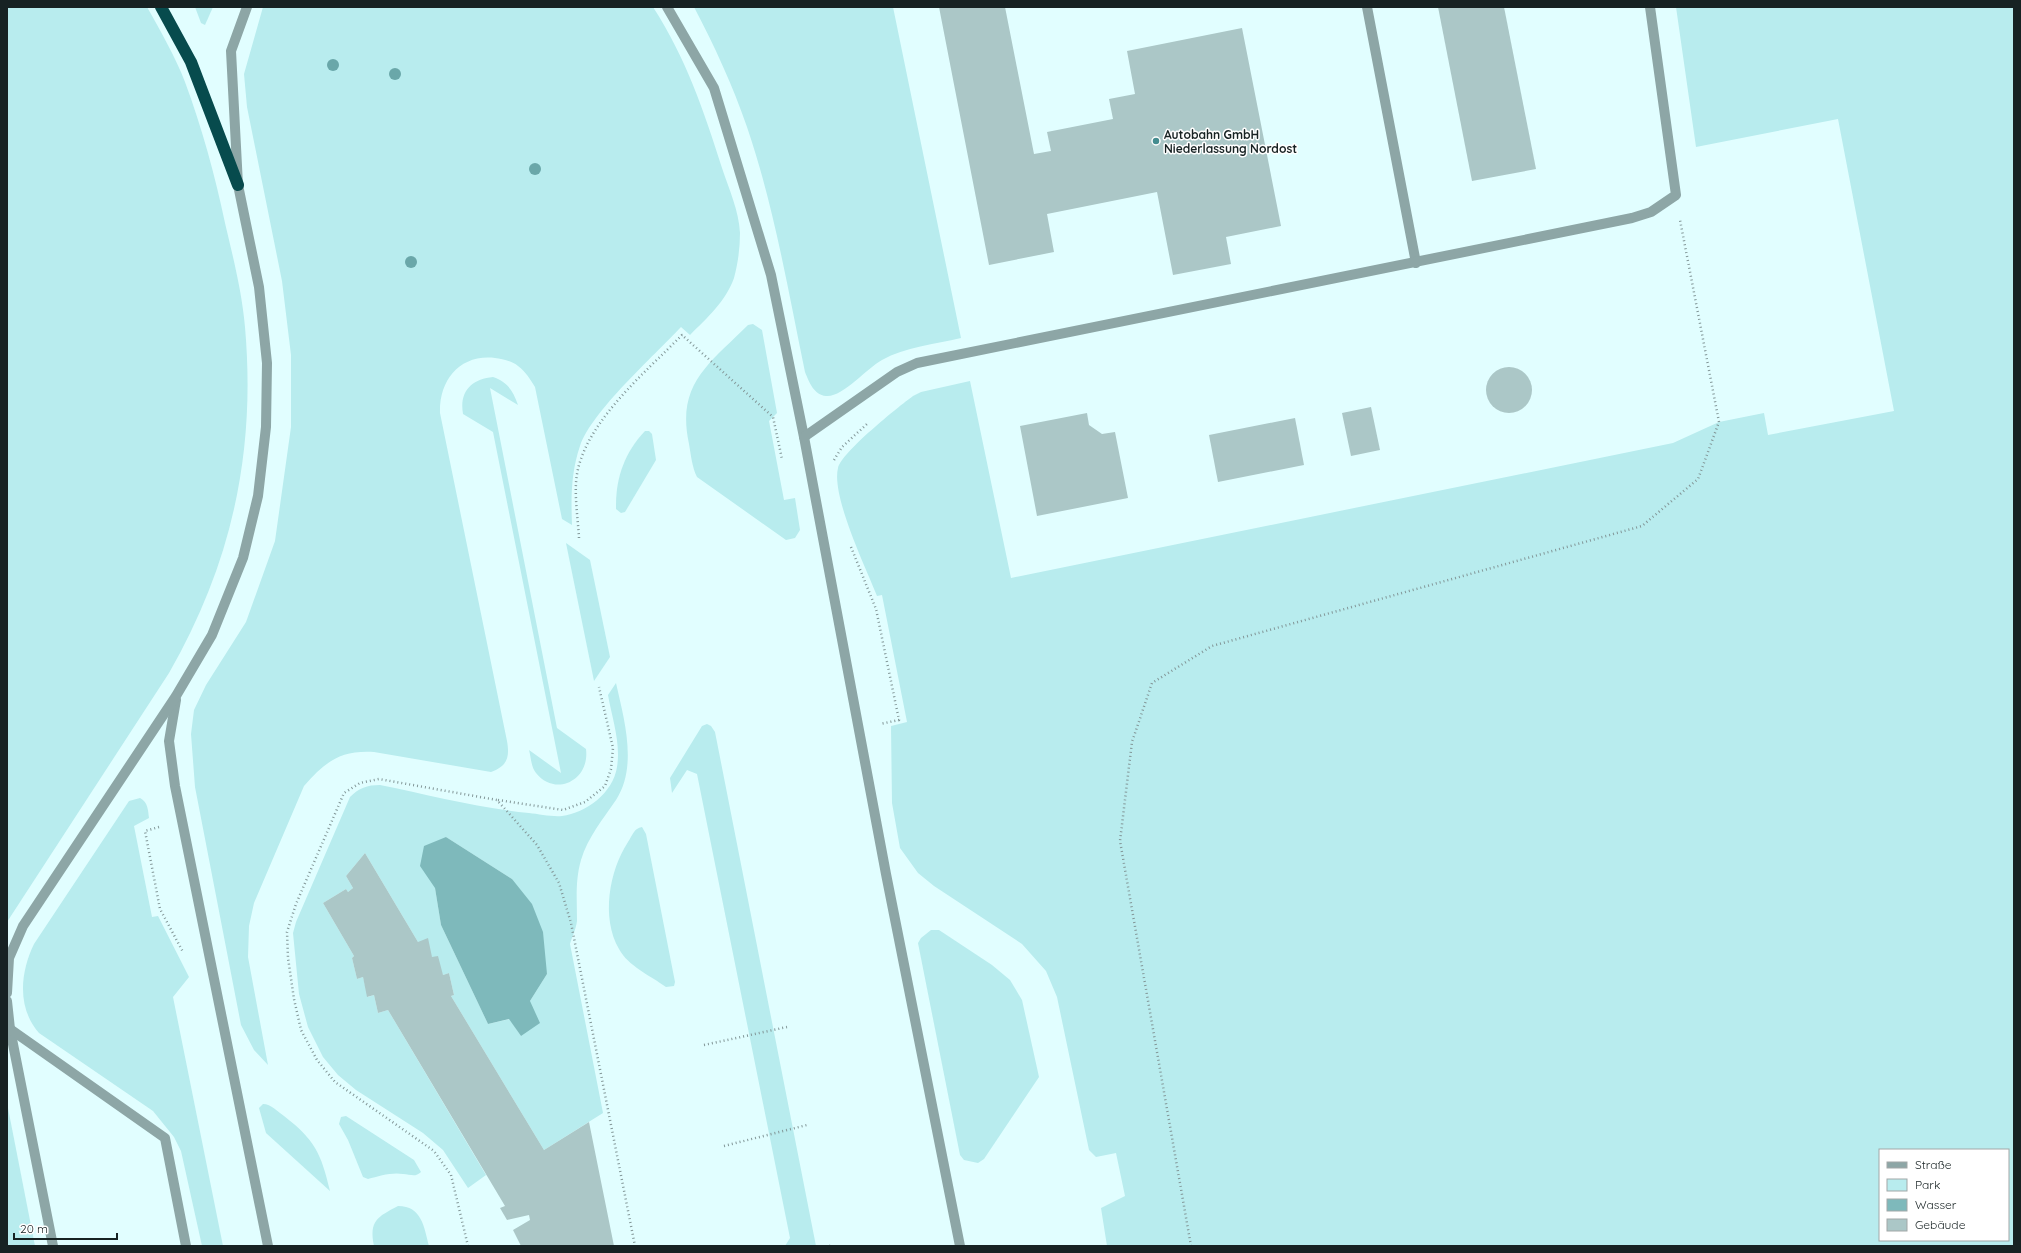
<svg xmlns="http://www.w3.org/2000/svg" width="2021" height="1253" viewBox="0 0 2021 1253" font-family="Quicksand,sans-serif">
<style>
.green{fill:#b8ecee;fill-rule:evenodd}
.water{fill:#7eb9bb}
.building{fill:#abc7c7}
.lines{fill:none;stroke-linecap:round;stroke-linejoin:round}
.path{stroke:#839798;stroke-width:2.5;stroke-dasharray:1 3;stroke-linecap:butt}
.minor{stroke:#8da6a6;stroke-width:10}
.highway{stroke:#074b4d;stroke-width:12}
.tree{fill:#6aa7a9}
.poi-dot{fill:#448c8f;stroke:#fff;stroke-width:1.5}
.labels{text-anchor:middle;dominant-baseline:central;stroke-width:3;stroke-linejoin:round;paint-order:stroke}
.poi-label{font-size:12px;font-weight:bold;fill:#172223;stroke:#fff;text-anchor:start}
</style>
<rect width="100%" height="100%" fill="#e1feff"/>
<g class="green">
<path d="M 7,7 L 147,7 C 160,30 176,58 185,82 C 202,128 215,175 225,223 C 233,257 242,292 245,327 C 256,452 232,563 169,673 L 7,922 Z"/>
<path d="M 195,7 L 213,7 L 205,25 L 201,23 Z"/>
<path d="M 263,7 L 653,7 C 686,58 704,111 722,168 C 729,189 739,211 740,233 C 740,248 738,263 734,278 C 726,301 707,318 690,335 L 681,327 C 654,356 592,411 580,446 C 571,472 571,498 572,525 L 562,519 L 535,387 C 530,379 526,372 518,366 C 512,361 502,359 495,358 C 460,354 439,380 440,413 L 507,741 C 510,758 507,766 491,772 L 374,752 C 340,750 325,762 304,786 L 254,903 L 249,926 L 248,957 L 268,1065 L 254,1050 L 241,1025 L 195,787 L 191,734 L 194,710 L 206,685 L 246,622 L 275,541 L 291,427 L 291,355 L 282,281 L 247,107 L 244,74 Z"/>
<path d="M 694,7 L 893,7 L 961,338 C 935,344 905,347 882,360 C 867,368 842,398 826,396 C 814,395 809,382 805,372 C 788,290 774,206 747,127 C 733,86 714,45 694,7 Z"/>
<path d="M 1676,7 L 2014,7 L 2014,1246 L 1107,1246 L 1101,1208 L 1125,1196 L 1116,1153 L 1096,1157 L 1089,1150 L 1057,997 L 1046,971 L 1022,944 L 934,886 L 918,873 L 900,848 L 892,803 L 891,726 L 907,722 L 882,595 L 877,596 C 866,568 831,496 838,468 C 842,452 898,407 913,396 L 921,392 L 970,381 L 1011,578 L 1673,443 L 1719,422 L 1764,413 L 1768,435 L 1894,411 L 1838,119 L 1696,147 ZM 1880,1150 L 2008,1150 L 2008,1240 L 1880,1240 Z"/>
<path d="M 753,324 L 762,330 L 777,413 L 769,421 L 784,500 L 795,498 L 800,530 L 795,538 L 786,540 L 697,477 C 692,467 691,455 689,444 C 676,384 709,364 748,325 Z"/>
<path d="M 493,377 C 508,382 513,391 518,405 L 490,388 L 557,728 L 586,749 C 590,781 555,797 536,773 C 531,767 531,757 529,750 L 561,773 L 493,432 L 463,414 C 459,391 472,379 493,377 Z"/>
<path d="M 645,431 L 649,431 L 652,434 L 656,460 L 625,512 L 621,513 L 616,509 L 616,505 C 616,477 625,452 645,431 Z"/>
<path d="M 566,543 L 590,560 L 610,657 L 594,681 Z"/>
<path d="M 616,683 C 624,719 638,766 616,800 C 603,819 588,837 581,860 C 575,881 577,900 577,921 C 576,929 572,937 570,944 L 603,1113 L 544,1150 L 451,996 L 454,995 L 449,973 L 443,975 L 432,957 L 418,942 L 365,853 L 346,876 L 353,888 L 348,892 L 346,889 L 323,903 L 354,956 L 352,958 L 357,979 L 363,977 L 368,997 L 374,995 L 378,1013 L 388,1010 L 486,1175 L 468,1188 L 443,1150 L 423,1133 L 356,1090 L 338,1075 L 323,1057 L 308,1027 L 299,994 L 293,933 L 296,922 L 350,797 C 359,788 367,785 380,785 C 429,795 479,808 529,813 C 539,814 552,817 562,816 C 586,813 613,793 617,767 C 621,743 612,718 608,695 ZM 446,837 L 512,879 L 547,974 L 530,1001 L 521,1036 L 510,1019 L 488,1024 L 441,925 L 435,888 Z"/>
<path d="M 707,724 L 711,726 L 715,732 L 816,1246 L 785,1246 L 790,1238 L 697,774 L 687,770 L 672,793 L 670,778 L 702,726 Z"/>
<path d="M 140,798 C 148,802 148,810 149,818 L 134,826 L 152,917 L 158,916 L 189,977 L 173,997 L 223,1246 L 202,1246 L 181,1151 L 174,1137 L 153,1111 L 39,1033 C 17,1008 20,973 34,944 L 129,801 Z"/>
<path d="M 642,827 L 646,834 L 675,982 L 674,986 L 666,987 C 651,976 628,966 619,949 C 601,918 609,871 628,842 C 632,836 634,828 642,827 Z"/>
<path d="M 931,930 L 939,930 L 992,965 L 1010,980 L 1022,1000 L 1039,1077 L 984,1159 L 978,1163 L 964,1160 L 960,1155 L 918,943 L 921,938 Z"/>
<path d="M 7,1103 L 35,1246 L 7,1246 Z"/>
<path d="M 263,1104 C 271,1104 278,1112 284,1116 C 315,1140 321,1153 330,1191 L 266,1133 L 259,1108 Z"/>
<path d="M 346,1116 L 414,1160 L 421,1172 C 415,1178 410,1174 403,1174 C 392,1172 379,1176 368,1179 L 363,1177 L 348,1140 L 339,1124 L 341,1117 Z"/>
<path d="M 398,1206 C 422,1206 424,1227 429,1246 L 374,1246 C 369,1221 377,1217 398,1206 Z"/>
</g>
<path class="water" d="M 446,837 L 512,879 L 532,904 L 543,932 L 547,974 L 530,1001 L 540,1023 L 521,1036 L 509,1019 L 488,1024 L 441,925 L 435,888 L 420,866 L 424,846 Z"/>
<g class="building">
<path d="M 939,7 L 1005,7 L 1034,154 L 1051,151 L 1047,132 L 1113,119 L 1109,99 L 1135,94 L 1127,51 L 1242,28 L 1281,226 L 1226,237 L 1231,264 L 1173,275 L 1157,192 L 1047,214 L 1054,252 L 989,265 Z"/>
<path d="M 1438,7 L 1504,7 L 1536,169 L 1472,181 Z"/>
<circle cx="1509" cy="390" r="23"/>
<path d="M 1371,407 L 1380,450 L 1351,456 L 1342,413 Z"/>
<path d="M 1087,413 L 1089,425 L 1102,434 L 1115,432 L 1128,498 L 1037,516 L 1020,426 Z"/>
<path d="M 1295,418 L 1304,465 L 1218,482 L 1209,435 Z"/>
<path d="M 365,853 L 418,942 L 428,938 L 432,957 L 438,956 L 443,975 L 449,973 L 454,995 L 451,996 L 544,1150 L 589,1122 L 614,1246 L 521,1246 L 513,1230 L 530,1220 L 529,1215 L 507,1220 L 500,1208 L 505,1206 L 388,1010 L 378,1013 L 374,995 L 367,997 L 363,977 L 357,979 L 352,958 L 354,956 L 323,903 L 346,889 L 348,892 L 353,888 L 346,876 Z"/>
</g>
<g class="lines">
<g class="path">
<path d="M 834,460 L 842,447 L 868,423"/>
<path d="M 579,538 C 578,520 575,501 576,483 C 579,427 645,373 682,335 L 773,417 L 782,459"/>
<path d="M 851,547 L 876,609 L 899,720 L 880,724"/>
<path d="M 498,800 L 563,810 L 585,802 L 605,786 L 611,769 L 613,748 L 599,687"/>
<path d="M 159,827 L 145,831 L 160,909 L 183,952"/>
<path d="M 704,1045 L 787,1027"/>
<path d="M 724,1146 L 807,1125"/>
<path d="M 468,1246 L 451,1175 L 434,1151 L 335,1082 L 317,1060 L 301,1030 L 294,999 L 288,958 L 287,932 L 296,904 L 344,793 L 360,783 L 379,779 L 497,800 L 537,845 L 559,883 L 571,923 L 635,1246"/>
<path d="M 830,1246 L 831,1245"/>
<path d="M 1191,1246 L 1120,841 L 1132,742 L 1152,683 L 1212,646 L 1642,526 L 1698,479 L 1719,422 L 1680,220"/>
</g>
<g class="minor">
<path d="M 667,7 L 714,88 L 771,275 L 804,437 L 886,874 L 960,1246"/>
<path d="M 1367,7 L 1416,263"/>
<path d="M 804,437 L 897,372 L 917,363 L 1632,218 L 1651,212 L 1676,195 L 1650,7"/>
<path d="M 176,700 L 169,741 L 175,786 L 268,1246"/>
<path d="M 7,993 L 9,958 L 23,926 L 176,696 L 212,635 L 243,558 L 258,496 L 266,427 L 267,363 L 259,287 L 238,185 L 231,51 L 247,7"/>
<path d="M 7,1001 L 10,1029 L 53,1246"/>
<path d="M 10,1029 L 165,1138 L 186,1246"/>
</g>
<path class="highway" d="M 161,7 L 191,62 L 238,185"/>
</g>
<g class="tree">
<circle cx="333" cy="65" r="6"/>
<circle cx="395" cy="74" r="6"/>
<circle cx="535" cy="169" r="6"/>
<circle cx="411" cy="262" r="6"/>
</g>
<circle class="poi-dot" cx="1156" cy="141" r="4"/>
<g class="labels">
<g class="poi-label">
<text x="1164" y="134">Autobahn GmbH<tspan x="1164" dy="14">Niederlassung Nordost</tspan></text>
</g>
</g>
<rect width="2021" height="1253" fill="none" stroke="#172223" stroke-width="16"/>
<rect x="1879" y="1149" width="130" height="92" fill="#ffffff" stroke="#a2a7a7"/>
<rect x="1887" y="1162" width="20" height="6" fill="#8da6a6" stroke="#a2a7a7"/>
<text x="1915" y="1169" font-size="12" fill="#172223">Straße</text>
<rect x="1887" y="1179" width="20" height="12" fill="#b8ecee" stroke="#a2a7a7"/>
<text x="1915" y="1189" font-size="12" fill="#172223">Park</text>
<rect x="1887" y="1199" width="20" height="12" fill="#7eb9bb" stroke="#a2a7a7"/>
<text x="1915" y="1209" font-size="12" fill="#172223">Wasser</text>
<rect x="1887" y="1219" width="20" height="12" fill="#abc7c7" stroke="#a2a7a7"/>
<text x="1915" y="1229" font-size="12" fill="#172223">Gebäude</text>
<path d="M14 1233v6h103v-6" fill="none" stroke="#172223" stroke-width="2"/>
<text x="20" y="1233" font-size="12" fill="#172223" stroke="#ffffff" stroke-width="3" paint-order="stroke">20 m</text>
</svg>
